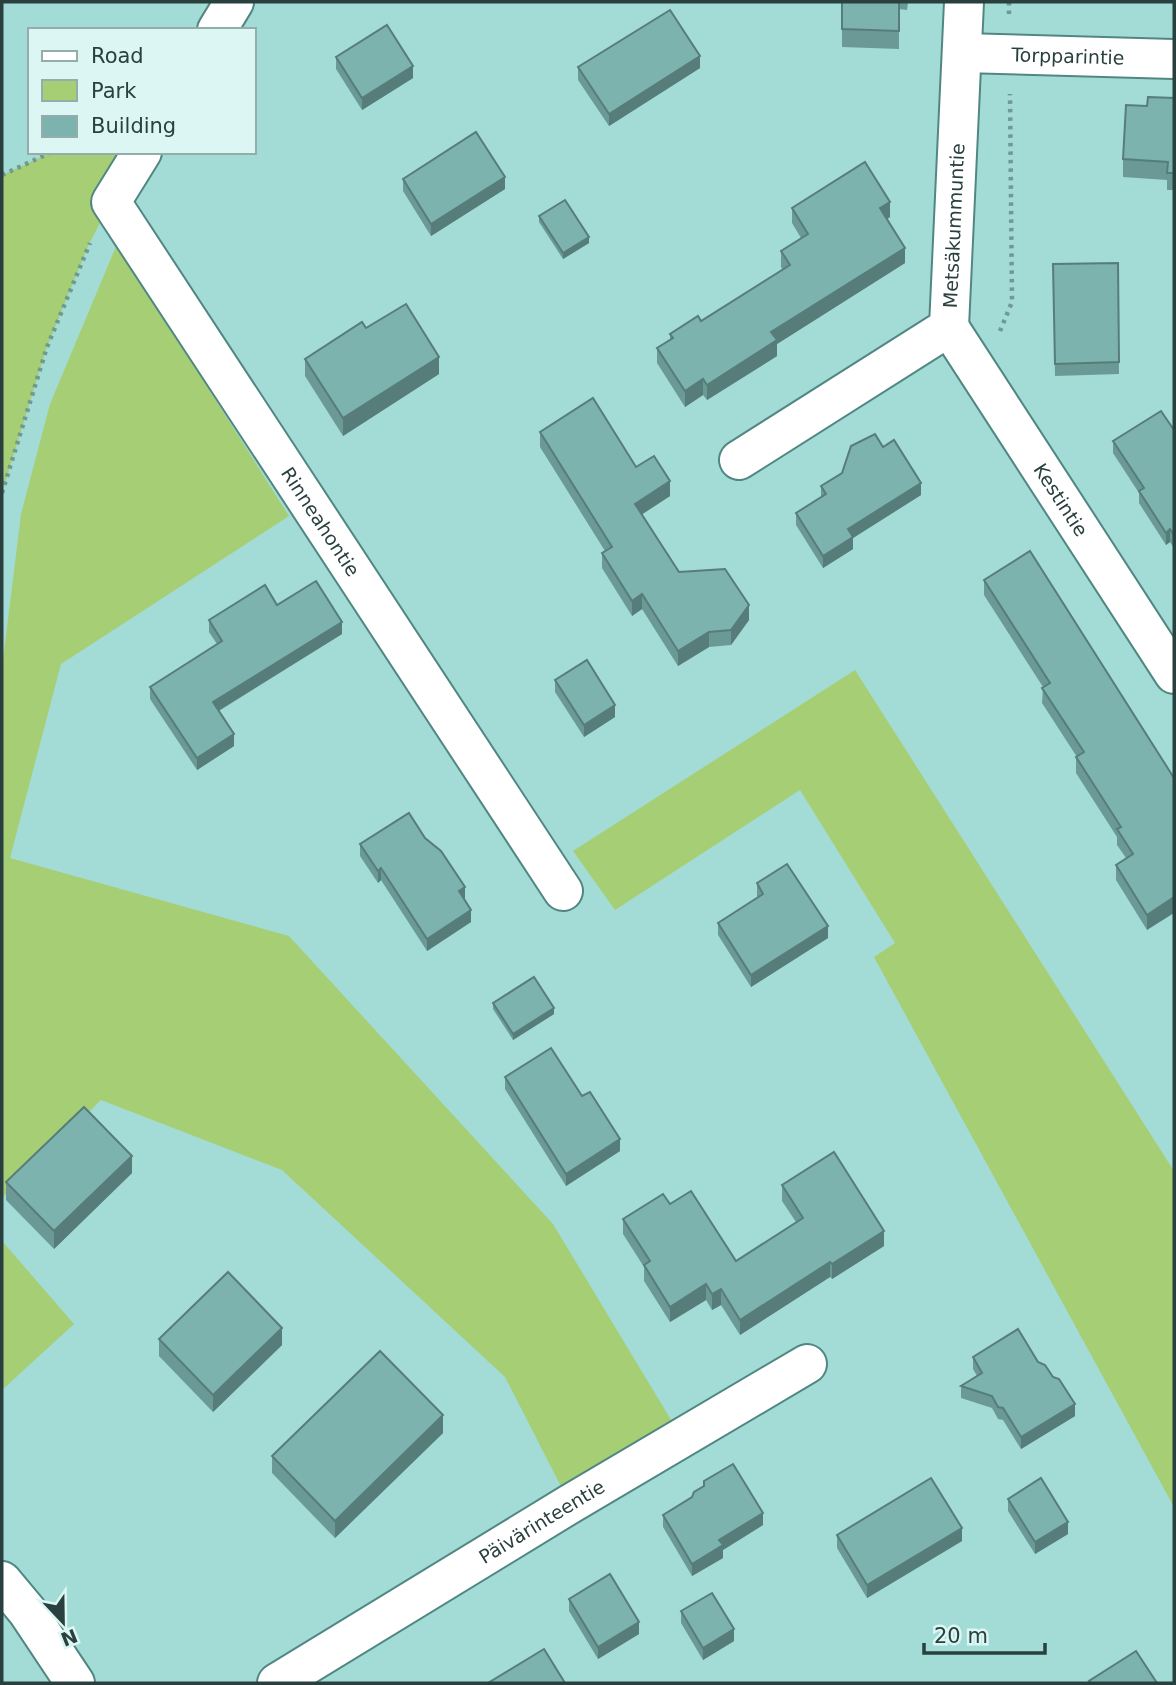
<svg xmlns="http://www.w3.org/2000/svg" width="1176" height="1685" viewBox="0 0 1176 1685" font-family="'DejaVu Sans',sans-serif">
<style>
.green{fill:#a6cf75}
.lines{fill:none;stroke-linecap:round;stroke-linejoin:round}
.street-casing{stroke:#518782;stroke-width:42}
.secondary-casing{stroke:#518782;stroke-width:42}
.path{stroke:#6f9995;stroke-width:4.5;stroke-dasharray:3.5 5;stroke-linecap:butt}
.street{stroke:#fff;stroke-width:38}
.secondary{stroke:#fff;stroke-width:38}
.wall{fill:#6b9a96}
.shaded-wall{fill:#577d7a}
.building{fill:#7cb3ae;stroke:#577d7a;stroke-width:2}
.labels{text-anchor:middle;dominant-baseline:central;stroke-width:7;stroke-linejoin:round;paint-order:stroke}
.street-label{font-size:19px;fill:#29403e;stroke:#dbf6f3}
</style>
<rect width="100%" height="100%" fill="#a3dbd6"/>
<g class="green">
<path d="M 52,152 L 123,152 L 111,202 L 89,244 L 47,347 L 2,493 L 2,175 Z"/>
<path d="M 117,244 L 289,516 L 61,664 L 10,858 L 289,936 L 553,1224 L 682,1438 L 570,1504 L 505,1377 L 282,1170 L 101,1100 L 2,1198 L 2,668 L 21,514 L 50,404 Z"/>
<path d="M 855,670 L 1174,1171 L 1174,1507 L 874,957 L 895,943 L 800,790 L 615,910 L 573,851 Z"/>
<path d="M 2,1241 L 74,1324 L 2,1390 Z"/>
</g>
<g class="lines">
<g class="street-casing">
<g id="street">
<path d="M 217,30 L 234,2"/>
<path id="s1" d="M 963,53 L 1174,59"/>
<path id="s2" d="M 142,152 L 111,202 L 563,891"/>
<path id="s3" d="M 949,327 L 1174,674"/>
<path id="s4" d="M 739,460 L 949,327 L 964,2"/>
<path id="s5" d="M 277,1683 L 570,1504 L 807,1364"/>
</g>
</g>
<g class="secondary-casing">
<path id="secondary" d="M 2,1581 L 27,1611 L 75,1683"/>
</g>
<g class="path">
<path d="M 1009,2 L 1009,15"/>
<path d="M 2,175 L 52,152"/>
<path d="M 1000,331 L 1012,302 L 1010,94"/>
<path d="M 2,493 L 47,347 L 90,243"/>
</g>
<use href="#street" class="street"/>
<use href="#secondary" class="secondary"/>
</g>
<g class="wall">
<path d="M 842,2 L 908,2 L 907,10 L 899,9 L 899,49 L 842,47 Z"/>
<path d="M 336,57 L 413,78 L 362,110 L 336,69 Z"/>
<path d="M 578,67 L 700,68 L 609,126 L 578,80 Z"/>
<path d="M 1174,98 L 1174,190 L 1167,190 L 1167,180 L 1123,177 L 1123,159 L 1147,106 Z"/>
<path d="M 403,179 L 505,189 L 431,236 L 403,191 Z"/>
<path d="M 792,208 L 890,217 L 887,219 L 905,263 L 777,344 L 777,356 L 707,400 L 703,395 L 685,407 L 657,363 L 657,348 L 670,340 L 670,334 L 701,321 L 783,270 L 781,267 L 781,251 L 801,238 L 792,223 Z"/>
<path d="M 539,216 L 589,243 L 563,259 L 539,222 Z"/>
<path d="M 1118,263 L 1119,374 L 1055,376 L 1053,264 Z"/>
<path d="M 366,328 L 439,374 L 343,436 L 305,376 L 305,359 Z"/>
<path d="M 1174,430 L 1174,548 L 1170,542 L 1166,545 L 1139,503 L 1139,493 L 1113,453 L 1113,441 Z"/>
<path d="M 540,432 L 636,467 L 670,496 L 642,514 L 679,572 L 749,620 L 731,645 L 709,647 L 678,666 L 642,609 L 632,616 L 602,568 L 602,553 L 605,551 L 540,447 Z"/>
<path d="M 883,447 L 921,495 L 853,538 L 853,549 L 823,568 L 796,525 L 796,513 L 821,497 L 821,486 Z"/>
<path d="M 984,580 L 1174,778 L 1147,930 L 1116,880 L 1116,865 L 1126,858 L 1117,845 L 1117,837 L 1076,773 L 1076,757 L 1077,757 L 1042,703 L 1043,687 L 984,595 Z"/>
<path d="M 277,605 L 342,634 L 219,711 L 234,746 L 197,770 L 150,699 L 150,687 L 217,644 L 209,632 L 209,620 Z"/>
<path d="M 555,680 L 615,717 L 584,737 L 555,692 Z"/>
<path d="M 360,844 L 471,922 L 427,951 L 381,880 L 378,883 L 360,856 Z"/>
<path d="M 757,883 L 828,938 L 751,987 L 718,935 L 718,923 L 758,897 L 757,896 Z"/>
<path d="M 493,1003 L 554,1014 L 513,1040 L 493,1009 Z"/>
<path d="M 505,1077 L 582,1096 L 620,1151 L 566,1186 L 505,1089 Z"/>
<path d="M 132,1173 L 54,1249 L 6,1200 L 6,1182 Z"/>
<path d="M 782,1185 L 884,1246 L 832,1279 L 830,1277 L 740,1335 L 721,1305 L 712,1310 L 706,1300 L 670,1322 L 644,1281 L 644,1267 L 623,1234 L 623,1219 L 670,1204 L 736,1261 L 796,1222 L 782,1201 Z"/>
<path d="M 159,1339 L 282,1345 L 213,1412 L 159,1356 Z"/>
<path d="M 973,1357 L 1038,1362 L 1075,1416 L 1021,1449 L 1003,1420 L 998,1419 L 992,1408 L 961,1398 L 961,1386 L 977,1376 L 973,1369 Z"/>
<path d="M 443,1433 L 335,1538 L 272,1473 L 272,1456 Z"/>
<path d="M 1008,1499 L 1068,1534 L 1035,1554 L 1008,1511 Z"/>
<path d="M 663,1515 L 763,1525 L 723,1550 L 723,1558 L 692,1576 L 663,1527 Z"/>
<path d="M 837,1535 L 962,1541 L 867,1598 L 837,1548 Z"/>
<path d="M 569,1599 L 639,1634 L 598,1659 L 569,1611 Z"/>
<path d="M 681,1611 L 734,1641 L 703,1660 L 681,1623 Z"/>
</g>
<g class="shaded-wall">
<path d="M 700,56 L 700,68 L 609,126 L 609,114 Z"/>
<path d="M 413,66 L 413,78 L 362,110 L 362,98 Z"/>
<path d="M 505,177 L 505,189 L 431,236 L 431,224 Z"/>
<path d="M 890,202 L 890,217 L 880,224 L 880,208 Z"/>
<path d="M 589,237 L 589,243 L 563,259 L 563,253 Z"/>
<path d="M 905,248 L 905,263 L 777,344 L 777,356 L 707,400 L 707,385 L 771,332 Z"/>
<path d="M 439,357 L 439,374 L 343,436 L 343,418 Z"/>
<path d="M 703,379 L 703,395 L 685,407 L 685,391 Z"/>
<path d="M 670,481 L 670,496 L 635,519 L 635,504 Z"/>
<path d="M 921,483 L 921,495 L 853,538 L 853,549 L 823,568 L 823,556 L 848,529 Z"/>
<path d="M 1170,529 L 1170,542 L 1166,545 L 1166,533 Z"/>
<path d="M 642,594 L 642,609 L 632,616 L 632,601 Z"/>
<path d="M 749,605 L 749,620 L 731,645 L 731,630 Z"/>
<path d="M 342,622 L 342,634 L 213,714 L 213,702 Z"/>
<path d="M 709,632 L 709,647 L 678,666 L 678,651 Z"/>
<path d="M 615,705 L 615,717 L 584,737 L 584,725 Z"/>
<path d="M 234,734 L 234,746 L 197,770 L 197,758 Z"/>
<path d="M 381,868 L 381,880 L 378,883 L 378,871 Z"/>
<path d="M 465,887 L 465,900 L 459,891 Z"/>
<path d="M 1174,897 L 1174,913 L 1147,930 L 1147,915 Z"/>
<path d="M 471,910 L 471,922 L 427,951 L 427,939 Z"/>
<path d="M 828,926 L 828,938 L 751,987 L 751,975 Z"/>
<path d="M 554,1008 L 554,1014 L 513,1040 L 513,1034 Z"/>
<path d="M 620,1139 L 620,1151 L 566,1186 L 566,1174 Z"/>
<path d="M 132,1156 L 132,1173 L 54,1249 L 54,1231 Z"/>
<path d="M 884,1231 L 884,1246 L 832,1279 L 832,1264 Z"/>
<path d="M 830,1262 L 830,1277 L 740,1335 L 740,1320 Z"/>
<path d="M 706,1284 L 706,1300 L 670,1322 L 670,1307 Z"/>
<path d="M 721,1289 L 721,1305 L 712,1310 L 712,1294 Z"/>
<path d="M 282,1328 L 282,1345 L 213,1412 L 213,1395 Z"/>
<path d="M 1075,1404 L 1075,1416 L 1021,1449 L 1021,1437 Z"/>
<path d="M 443,1415 L 443,1433 L 335,1538 L 335,1521 Z"/>
<path d="M 763,1513 L 763,1525 L 723,1550 L 723,1558 L 692,1576 L 692,1564 L 719,1540 Z"/>
<path d="M 1068,1522 L 1068,1534 L 1035,1554 L 1035,1542 Z"/>
<path d="M 962,1528 L 962,1541 L 867,1598 L 867,1585 Z"/>
<path d="M 639,1622 L 639,1634 L 598,1659 L 598,1647 Z"/>
<path d="M 734,1629 L 734,1641 L 703,1660 L 703,1648 Z"/>
</g>
<g class="building">
<path d="M 842,2 L 899,2 L 899,31 L 842,29 Z"/>
<path d="M 670,10 L 700,56 L 609,114 L 578,67 Z"/>
<path d="M 387,25 L 413,66 L 362,98 L 336,57 Z"/>
<path d="M 1148,97 L 1174,98 L 1174,173 L 1167,173 L 1168,162 L 1123,159 L 1126,105 L 1147,106 Z"/>
<path d="M 476,132 L 505,177 L 431,224 L 403,179 Z"/>
<path d="M 865,162 L 890,202 L 880,208 L 905,248 L 771,332 L 777,340 L 707,385 L 703,379 L 685,391 L 657,348 L 673,338 L 670,334 L 698,316 L 701,321 L 790,265 L 781,251 L 808,234 L 792,208 Z"/>
<path d="M 565,200 L 589,237 L 563,253 L 539,216 Z"/>
<path d="M 1118,263 L 1119,362 L 1055,364 L 1053,264 Z"/>
<path d="M 406,304 L 439,357 L 343,418 L 305,359 L 362,322 L 366,328 Z"/>
<path d="M 593,398 L 636,467 L 654,456 L 670,481 L 635,504 L 679,572 L 725,569 L 749,605 L 731,630 L 709,632 L 678,651 L 642,594 L 632,601 L 602,553 L 612,547 L 540,432 Z"/>
<path d="M 1161,411 L 1174,430 L 1174,535 L 1170,529 L 1166,533 L 1139,491 L 1144,488 L 1113,441 Z"/>
<path d="M 875,434 L 883,447 L 894,440 L 921,483 L 848,529 L 853,537 L 823,556 L 796,513 L 826,494 L 821,486 L 842,473 L 851,446 Z"/>
<path d="M 1030,551 L 1174,778 L 1174,897 L 1147,915 L 1116,865 L 1133,854 L 1117,829 L 1121,827 L 1076,757 L 1084,752 L 1042,688 L 1050,683 L 984,580 Z"/>
<path d="M 316,581 L 342,622 L 213,702 L 234,734 L 197,758 L 150,687 L 222,641 L 209,620 L 265,585 L 277,605 Z"/>
<path d="M 587,660 L 615,705 L 584,725 L 555,680 Z"/>
<path d="M 409,813 L 425,838 L 441,851 L 465,887 L 459,891 L 471,910 L 427,939 L 381,868 L 378,871 L 360,844 Z"/>
<path d="M 787,864 L 828,926 L 751,975 L 718,923 L 763,894 L 757,883 Z"/>
<path d="M 534,977 L 554,1008 L 513,1034 L 493,1003 Z"/>
<path d="M 551,1048 L 582,1096 L 590,1092 L 620,1139 L 566,1174 L 505,1077 Z"/>
<path d="M 84,1107 L 132,1156 L 54,1231 L 6,1182 Z"/>
<path d="M 834,1152 L 884,1231 L 832,1264 L 830,1262 L 740,1320 L 721,1289 L 712,1294 L 706,1284 L 670,1307 L 644,1265 L 650,1261 L 623,1219 L 663,1194 L 670,1204 L 691,1191 L 736,1261 L 803,1218 L 782,1185 Z"/>
<path d="M 228,1272 L 282,1328 L 213,1395 L 159,1339 Z"/>
<path d="M 1018,1329 L 1038,1362 L 1045,1365 L 1053,1377 L 1059,1379 L 1075,1404 L 1021,1437 L 1003,1408 L 998,1407 L 992,1396 L 961,1386 L 982,1373 L 973,1357 Z"/>
<path d="M 380,1351 L 443,1415 L 335,1521 L 272,1456 Z"/>
<path d="M 733,1464 L 763,1513 L 719,1540 L 723,1545 L 692,1564 L 663,1515 L 692,1497 L 694,1492 L 704,1486 L 704,1481 Z"/>
<path d="M 931,1478 L 962,1528 L 867,1585 L 837,1535 Z"/>
<path d="M 1041,1478 L 1068,1522 L 1035,1542 L 1008,1499 Z"/>
<path d="M 610,1574 L 639,1622 L 598,1647 L 569,1599 Z"/>
<path d="M 712,1593 L 734,1629 L 703,1648 L 681,1611 Z"/>
<path d="M 544,1649 L 565,1683 L 488,1683 Z"/>
<path d="M 1136,1651 L 1157,1683 L 1091,1683 L 1089,1681 Z"/>
</g>
<g class="labels">
<g class="street-label">
<text stroke="none"><textPath href="#s1" startOffset="105">Torpparintie</textPath></text>
<text stroke="none"><textPath href="#s4" startOffset="350">Metsäkummuntie</textPath></text>
<text stroke="none"><textPath href="#s3" startOffset="206">Kestintie</textPath></text>
<text stroke="none"><textPath href="#s2" startOffset="441">Rinneahontie</textPath></text>
<text stroke="none"><textPath href="#s5" startOffset="310">Päivärinteentie</textPath></text>
</g>
</g>
<rect width="1176" height="1685" fill="none" stroke="#29403e" stroke-width="7"/>
<rect x="28" y="28" width="228" height="126" fill="#dbf6f3" stroke="#94adab" stroke-width="2"/>
<rect x="42" y="51" width="35" height="10" fill="#ffffff" stroke="#94adab" stroke-width="2"/>
<text x="91" y="63" font-size="21" fill="#29403e">Road</text>
<rect x="42" y="80" width="35" height="21" fill="#a6cf75" stroke="#94adab" stroke-width="2"/>
<text x="91" y="98" font-size="21" fill="#29403e">Park</text>
<rect x="42" y="116" width="35" height="21" fill="#7cb3ae" stroke="#94adab" stroke-width="2"/>
<text x="91" y="133" font-size="21" fill="#29403e">Building</text>
<g transform="translate(63 1622) rotate(158)" stroke="#dbf6f3" stroke-width="5" paint-order="stroke">
<path d="M0-5L12 26L0 18L-12 26Z" fill="#29403e"/>
<text y="-10" font-size="19" font-weight="bold" text-anchor="middle" fill="#29403e">N</text>
</g>
<path d="M924 1643v10h121v-10" fill="none" stroke="#29403e" stroke-width="3.5"/>
<text x="934" y="1643" font-size="21" fill="#29403e" stroke="#dbf6f3" stroke-width="5" paint-order="stroke">20 m</text>
</svg>
